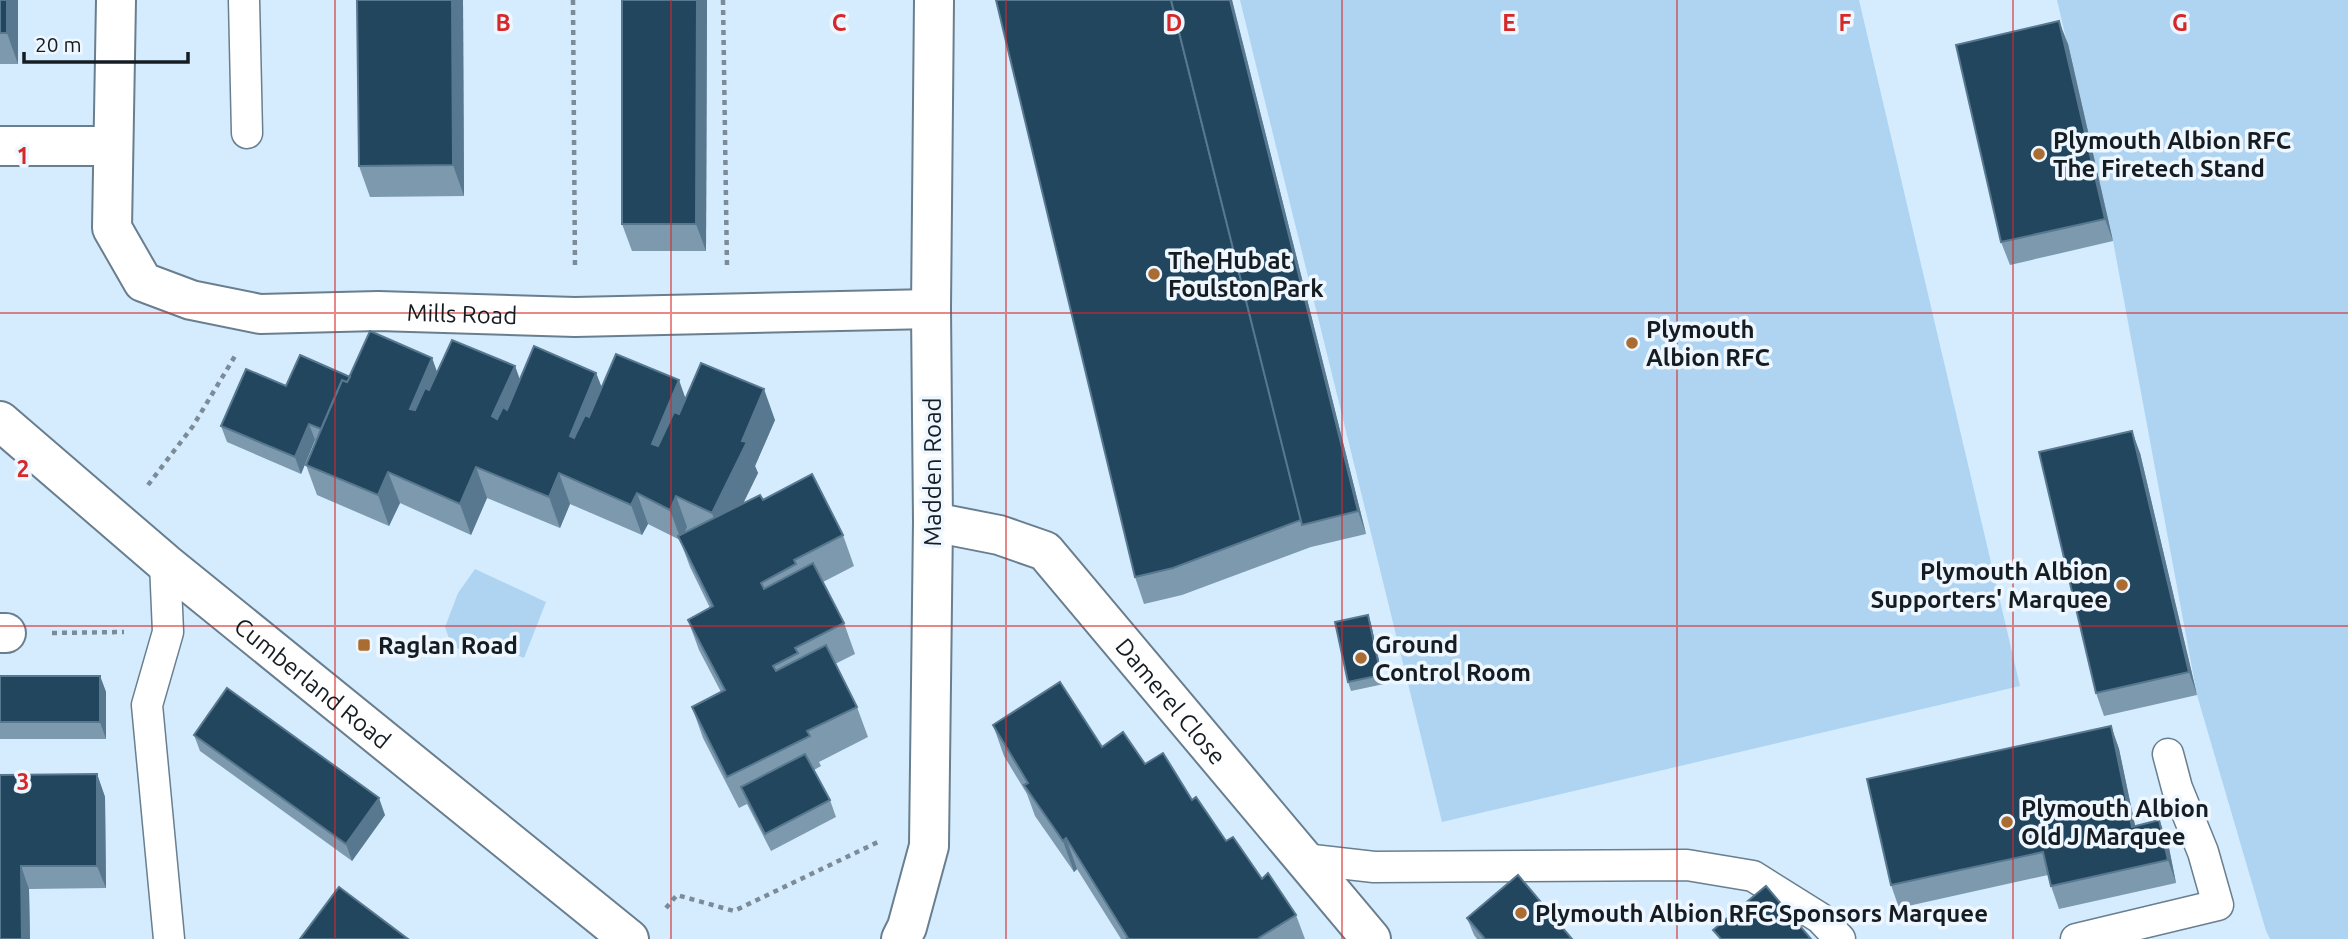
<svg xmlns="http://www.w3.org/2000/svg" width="2348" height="939" viewBox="0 0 2348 939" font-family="Ubuntu,sans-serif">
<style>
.green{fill:#aed4f1}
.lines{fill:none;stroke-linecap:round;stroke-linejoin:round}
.service-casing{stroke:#697e8e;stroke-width:33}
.minor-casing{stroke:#697e8e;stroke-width:42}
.primary-casing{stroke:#697e8e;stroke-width:42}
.path{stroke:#7b8b97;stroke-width:4.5;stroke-dasharray:5 5;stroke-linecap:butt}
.service{stroke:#fff;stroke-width:30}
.minor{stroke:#fff;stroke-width:38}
.primary{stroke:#fff;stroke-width:38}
.wall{fill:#7c99ae}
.shaded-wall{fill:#58788f}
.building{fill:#23465f;stroke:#58788f;stroke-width:2}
.grid{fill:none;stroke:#d62828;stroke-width:2;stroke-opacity:0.55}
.poi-dot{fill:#aa6c31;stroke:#eef7ff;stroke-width:2.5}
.labels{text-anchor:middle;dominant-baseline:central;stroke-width:7;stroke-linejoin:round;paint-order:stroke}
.poi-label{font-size:24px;font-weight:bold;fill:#151d23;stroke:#eef7ff;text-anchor:start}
.street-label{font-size:24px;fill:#151d23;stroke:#eef7ff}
.grid-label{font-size:23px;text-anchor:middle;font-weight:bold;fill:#d62828;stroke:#eef7ff;stroke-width:7;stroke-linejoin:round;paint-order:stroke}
</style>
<rect width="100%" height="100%" fill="#d5ecfe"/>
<g class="green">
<path d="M 1240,0 L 1859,0 L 2020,686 L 1442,822 Z"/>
<path d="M 2057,0 L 2348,0 L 2348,939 L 2270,939 L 2266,931 L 2197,695 L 2113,241 Z"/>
<path d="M 475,569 L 546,602 L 524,658 L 502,649 L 475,653 L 452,647 L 445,627 L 458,593 Z"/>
</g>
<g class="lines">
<g class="service-casing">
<g id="service">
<path d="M 244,0 L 247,133"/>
<path d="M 165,563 L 168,632 L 147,705 L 169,939"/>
<path d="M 1304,859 L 1374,867 L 1687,865 L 1753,876 L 1820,918 L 1840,939"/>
<path d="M 2076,939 L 2218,905 L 2203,852 L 2177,788 L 2168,754"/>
</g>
</g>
<g class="minor-casing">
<g id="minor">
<path id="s1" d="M 116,0 L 112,228 L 143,282 L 191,300 L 260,314 L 378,311 L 575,317 L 931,309"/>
<path d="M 0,146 L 113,146"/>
<path id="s2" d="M 933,522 L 999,535 L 1045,551 L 1371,939"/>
<path d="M 0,633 L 6,633"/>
<path d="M 901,939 L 907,927 L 929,846 L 933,522 L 931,309 L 934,0"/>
</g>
</g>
<g class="primary-casing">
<g id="primary">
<path id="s3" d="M 0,421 L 165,563 L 629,939"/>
</g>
</g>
<g class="path">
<path d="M 573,0 L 575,269"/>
<path d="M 723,0 L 727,267"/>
<path d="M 148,485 L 193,426 L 235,356"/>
<path d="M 52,633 L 124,632"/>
<path d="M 666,908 L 677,895 L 734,911 L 878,842"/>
</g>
<use href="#service" class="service"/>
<use href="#minor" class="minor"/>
<use href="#primary" class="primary"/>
</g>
<g class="wall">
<rect x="0" y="0" width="18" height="64"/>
<path d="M 463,0 L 464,196 L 370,197 L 359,166 Z"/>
<path d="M 622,0 L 707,0 L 706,251 L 632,251 L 622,224 Z"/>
<path d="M 996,0 L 1232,0 L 1366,534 L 1311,547 L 1182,595 L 1144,604 L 1135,577 Z"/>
<path d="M 2068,44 L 2113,241 L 2010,265 L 2001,242 Z"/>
<path d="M 432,358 L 437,372 L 515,366 L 520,380 L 596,373 L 602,388 L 685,399 L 775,420 L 755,466 L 758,473 L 743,504 L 763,500 L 843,535 L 854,566 L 823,582 L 844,623 L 855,654 L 835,664 L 857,707 L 868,737 L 819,762 L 821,766 L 814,770 L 830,800 L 836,817 L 771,851 L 747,804 L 739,808 L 703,738 L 692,707 L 721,692 L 699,650 L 688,620 L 710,608 L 690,567 L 680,540 L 648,524 L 642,535 L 570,504 L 560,528 L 487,498 L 471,535 L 400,503 L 389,526 L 317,495 L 306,465 L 316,441 L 315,440 L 301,474 L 227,442 L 221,426 L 286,386 L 350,377 Z"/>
<path d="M 2140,453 L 2197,695 L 2104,716 L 2096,693 Z"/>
<path d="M 1368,615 L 1371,624 L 1384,684 L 1351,691 L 1348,682 Z"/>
<path d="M 0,676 L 100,676 L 106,692 L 106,739 L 0,739 Z"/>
<path d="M 993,725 L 1102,747 L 1145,764 L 1192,800 L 1226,841 L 1296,915 L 1305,939 L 1121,939 L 1077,869 L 1074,872 L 1035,816 L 1027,794 L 1004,756 Z"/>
<path d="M 2111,726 L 2119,749 L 2135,826 L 2159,820 L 2168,843 L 2176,883 L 2059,909 L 2051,886 L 2048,875 L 1899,908 L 1891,885 Z"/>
<path d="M 194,735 L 385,815 L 352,861 L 200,751 Z"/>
<path d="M 97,774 L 105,797 L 106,888 L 29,889 L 30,939 L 0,775 Z"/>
<path d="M 1467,918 L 1572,939 L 1477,939 L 1474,935 Z"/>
</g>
<g class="shaded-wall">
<path d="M 7,0 L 18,0 L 18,64 L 7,33 Z"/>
<path d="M 452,0 L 463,0 L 464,196 L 453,165 Z"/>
<path d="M 697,0 L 707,0 L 706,251 L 696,224 Z"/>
<path d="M 1230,0 L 1232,0 L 1366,534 L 1358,511 Z"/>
<path d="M 2059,21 L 2068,44 L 2113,241 L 2105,219 Z"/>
<path d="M 432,358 L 443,389 L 421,440 L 410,409 Z"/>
<path d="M 515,366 L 526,397 L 504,447 L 492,416 Z"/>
<path d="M 596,373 L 608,404 L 581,466 L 570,436 Z"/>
<path d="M 679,380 L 690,411 L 663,475 L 652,444 Z"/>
<path d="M 764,389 L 775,420 L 755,466 L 758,473 L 723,544 L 712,513 Z"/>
<path d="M 309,424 L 315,440 L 301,474 L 295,457 Z"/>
<path d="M 2132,431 L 2140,453 L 2197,695 L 2189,672 Z"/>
<path d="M 476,467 L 487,498 L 471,535 L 460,504 Z"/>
<path d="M 388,472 L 400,503 L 389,526 L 378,495 Z"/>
<path d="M 559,473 L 570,504 L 560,528 L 549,497 Z"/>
<path d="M 637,493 L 648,524 L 642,535 L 631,505 Z"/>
<path d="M 676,496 L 687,527 L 681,540 L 670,510 Z"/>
<path d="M 1368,615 L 1371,624 L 1384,684 L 1381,675 Z"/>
<path d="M 100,676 L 106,692 L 106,739 L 100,722 Z"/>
<path d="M 2111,726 L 2119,749 L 2140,849 L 2132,827 Z"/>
<path d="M 97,774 L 105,797 L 106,888 L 97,866 Z"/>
<path d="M 379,798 L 385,815 L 352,861 L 346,844 Z"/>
<path d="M 2159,820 L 2168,843 L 2176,883 L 2168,860 Z"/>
<path d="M 1066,838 L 1077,869 L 1074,872 L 1063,841 Z"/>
<path d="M 21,866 L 29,889 L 30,939 L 22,939 Z"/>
</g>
<g class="building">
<rect x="0" y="0" width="7" height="33"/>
<path d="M 357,0 L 452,0 L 453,165 L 359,166 Z"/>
<path d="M 622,0 L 697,0 L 696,224 L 622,224 Z"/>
<path d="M 996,0 L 1171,0 L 1301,520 L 1173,568 L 1135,577 Z"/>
<path d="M 1171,0 L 1230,0 L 1358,511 L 1302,525 Z"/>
<path d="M 2059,21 L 2105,219 L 2001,242 L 1956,45 Z"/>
<path d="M 370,331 L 432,358 L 410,409 L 415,410 L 425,388 L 429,390 L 452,340 L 515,366 L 492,416 L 497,419 L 503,407 L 507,410 L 534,346 L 596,373 L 570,436 L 574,438 L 585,415 L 589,417 L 616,354 L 679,380 L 652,444 L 658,446 L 674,412 L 679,414 L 701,363 L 764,389 L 742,441 L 747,442 L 712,513 L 676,496 L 670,510 L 637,493 L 631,505 L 559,473 L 549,497 L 476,467 L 460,504 L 388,472 L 378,495 L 306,465 L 342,380 L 347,382 Z"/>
<path d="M 300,355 L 350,377 L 347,382 L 342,380 L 321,429 L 309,424 L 295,457 L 221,426 L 246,369 L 286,386 Z"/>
<path d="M 2132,431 L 2189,672 L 2096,693 L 2039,452 Z"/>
<path d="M 812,474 L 843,535 L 794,560 L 796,564 L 761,583 L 764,589 L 813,563 L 844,623 L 795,648 L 798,653 L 773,666 L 776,671 L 826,645 L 857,707 L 807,731 L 810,736 L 727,777 L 692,707 L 725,690 L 688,620 L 713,606 L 678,536 L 760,495 L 763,500 Z"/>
<path d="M 1368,615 L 1381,675 L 1348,682 L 1335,622 Z"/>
<rect x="0" y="676" width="100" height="46"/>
<path d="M 1060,682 L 1102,747 L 1123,732 L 1145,764 L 1163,753 L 1192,800 L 1196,797 L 1226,841 L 1233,837 L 1262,879 L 1268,873 L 1296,915 L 1257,939 L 1126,939 L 1128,938 L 1066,838 L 1063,841 L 1024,785 L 1028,783 L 993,725 Z"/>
<path d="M 227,688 L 379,798 L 346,844 L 194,735 Z"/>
<path d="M 2111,726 L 2132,827 L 2159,820 L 2168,860 L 2051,886 L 2043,852 L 1891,885 L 1867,779 Z"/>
<path d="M 805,754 L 830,800 L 765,834 L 741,787 Z"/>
<path d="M 97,774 L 97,866 L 21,866 L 22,939 L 0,939 L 0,775 Z"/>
<path d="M 1518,875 L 1572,939 L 1485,939 L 1467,918 Z"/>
<path d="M 1766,886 L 1811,939 L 1721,939 L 1713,930 Z"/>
<path d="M 339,887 L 408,939 L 300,939 Z"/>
</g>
<path class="grid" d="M 335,0 L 335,939M 671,0 L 671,939M 1006,0 L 1006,939M 1342,0 L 1342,939M 1677,0 L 1677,939M 2013,0 L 2013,939M 0,313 L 2348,313M 0,626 L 2348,626"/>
<g class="poi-dot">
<circle cx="2039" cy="154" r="7"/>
<circle cx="1154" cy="274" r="7"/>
<circle cx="1632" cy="343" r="7"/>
<circle cx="2122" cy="585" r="7"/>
<rect x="357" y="638" width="14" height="14" rx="3.5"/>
<circle cx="1361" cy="658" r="7"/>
<circle cx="2007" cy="822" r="7"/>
<circle cx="1521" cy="913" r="7"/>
</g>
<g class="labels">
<g class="poi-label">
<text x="2053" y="140">Plymouth Albion RFC<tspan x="2053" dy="28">The Firetech Stand</tspan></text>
<text x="1168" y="260">The Hub at<tspan x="1168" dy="28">Foulston Park</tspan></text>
<text x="1646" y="329">Plymouth<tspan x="1646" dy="28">Albion RFC</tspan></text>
<text x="2108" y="571" text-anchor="end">Plymouth Albion<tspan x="2108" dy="28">Supporters' Marquee</tspan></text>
<text x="1375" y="644">Ground<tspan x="1375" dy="28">Control Room</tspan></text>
<text x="378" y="645">Raglan Road</text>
<text x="2021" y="808">Plymouth Albion<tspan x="2021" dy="28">Old J Marquee</tspan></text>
<text x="1535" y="913">Plymouth Albion RFC Sponsors Marquee</text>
</g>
<g class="street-label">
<text stroke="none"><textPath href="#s1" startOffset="614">Mills Road</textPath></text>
<text transform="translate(932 472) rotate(-90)">Madden Road</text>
<text stroke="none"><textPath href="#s3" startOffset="408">Cumberland Road</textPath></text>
<text stroke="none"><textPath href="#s2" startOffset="312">Damerel Close</textPath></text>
</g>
</g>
<g class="grid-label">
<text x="503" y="31">B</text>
<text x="839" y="31">C</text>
<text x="1174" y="31">D</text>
<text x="1509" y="31">E</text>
<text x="1845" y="31">F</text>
<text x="2180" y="31">G</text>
<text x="23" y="164">1</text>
<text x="23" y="477">2</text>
<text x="23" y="790">3</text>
</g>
<path d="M24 52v10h164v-10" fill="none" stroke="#151d23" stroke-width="3.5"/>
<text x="35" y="52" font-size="21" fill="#151d23" stroke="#eef7ff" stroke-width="5" paint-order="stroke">20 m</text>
</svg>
